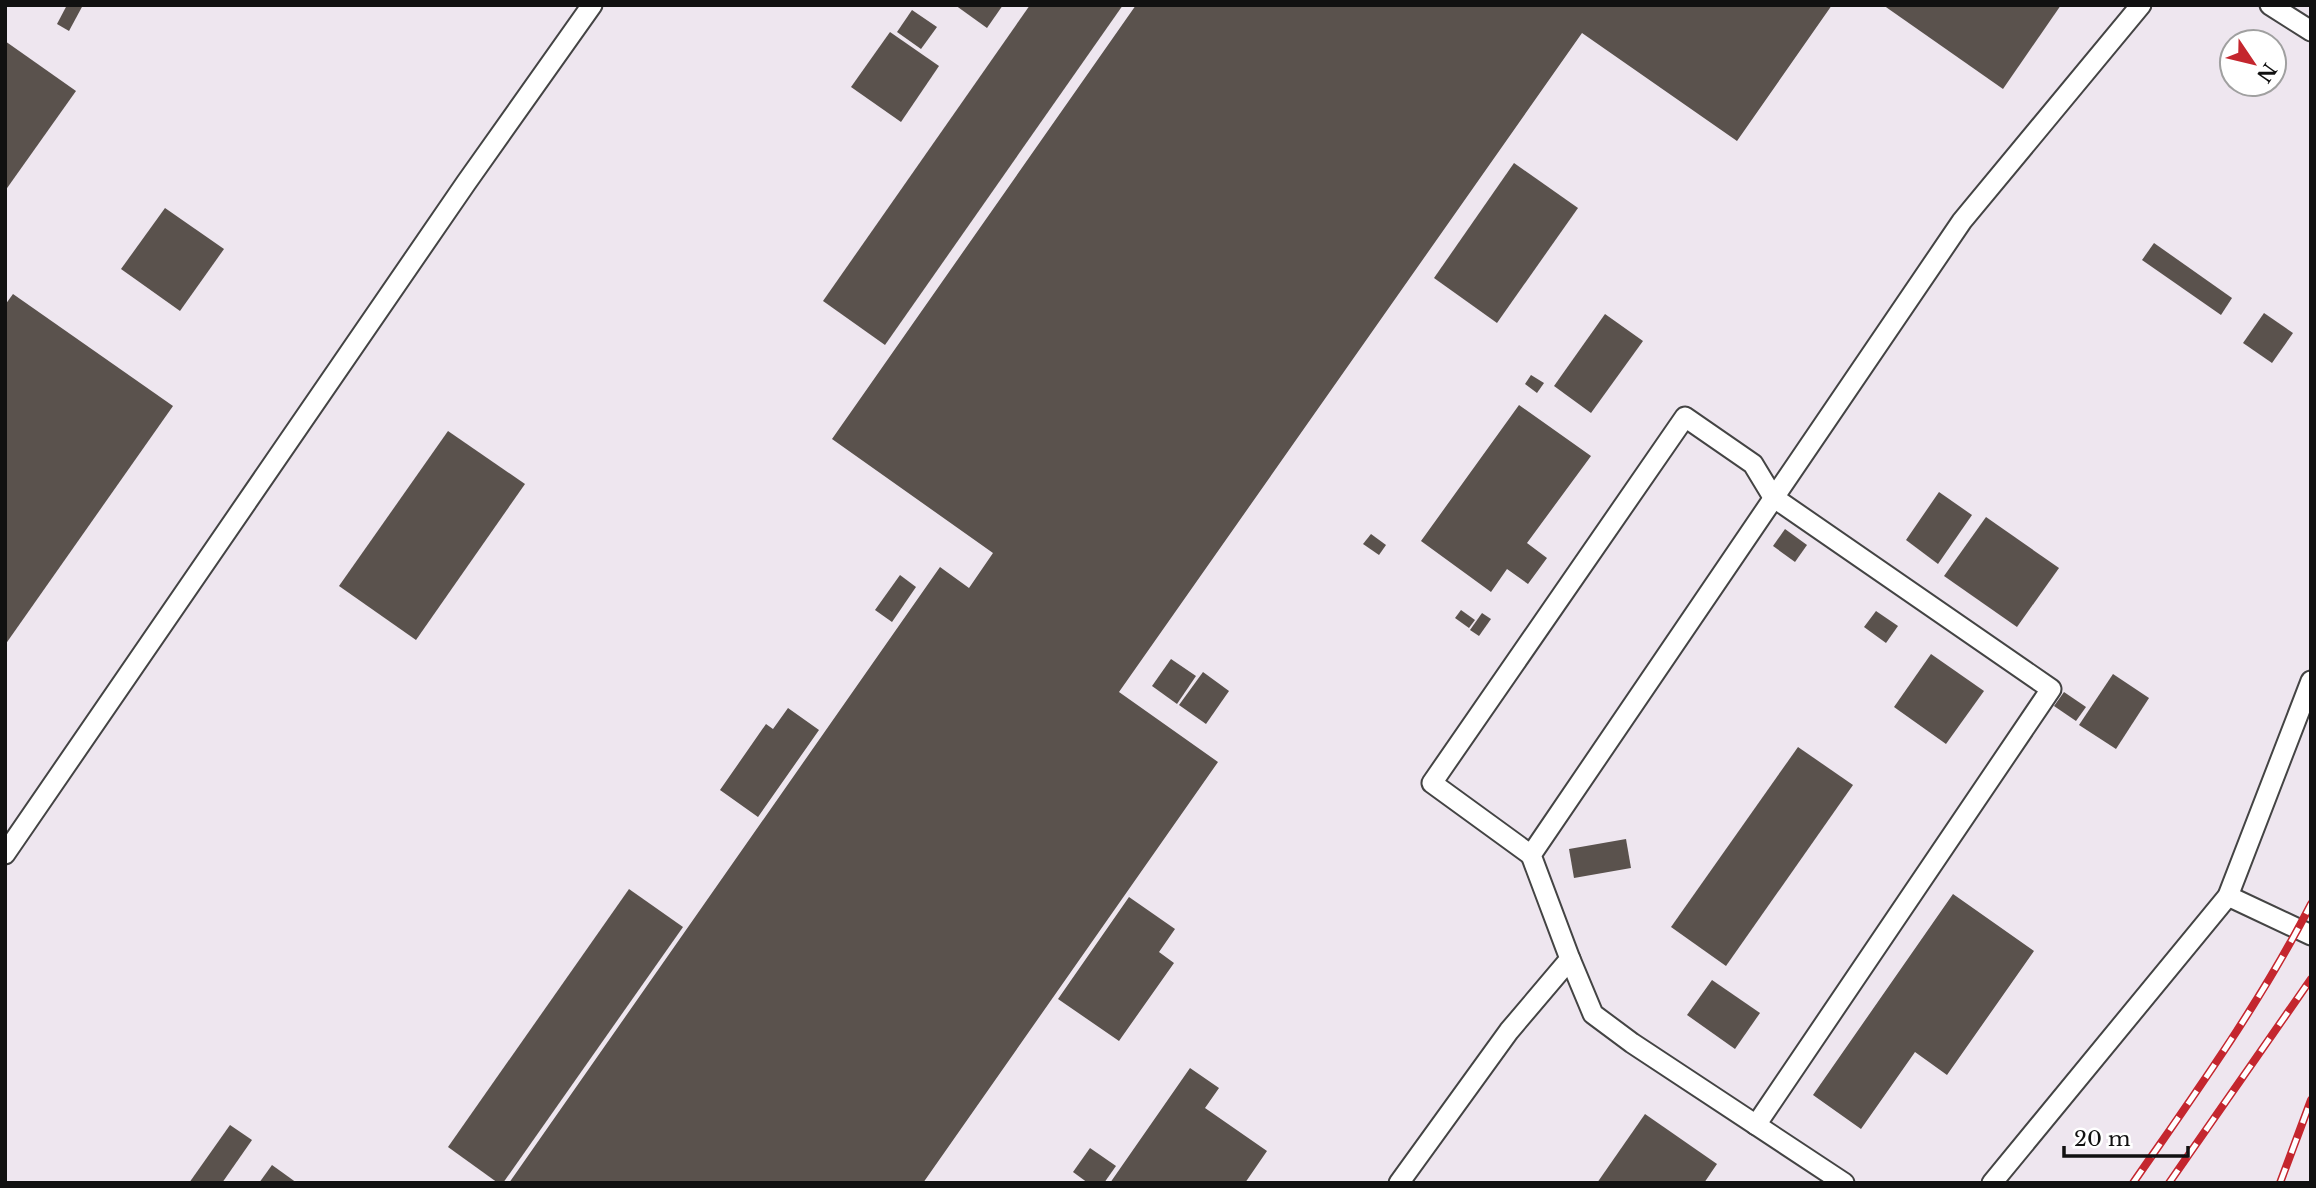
<svg xmlns="http://www.w3.org/2000/svg" width="2316" height="1188" viewBox="0 0 2316 1188" font-family="'Libre Baskerville',serif">
<style>
.industrial{fill:#eee6ef;fill-rule:evenodd}
.building{fill:#5a524d}
.lines{fill:none;stroke-linecap:round;stroke-linejoin:round}
.lane-casing{stroke:#444;stroke-width:23}
.lane{stroke:#fff;stroke-width:19}
.rail-casing{stroke:#c4262e;stroke-width:8}
.rail{stroke:#fff;stroke-width:5;stroke-dasharray:16;stroke-linecap:butt}
</style>
<rect width="100%" height="100%" fill="#fffdf5"/>
<path class="industrial" d="M 5,5 L 2311,5 L 2311,1183 L 5,1183 ZM 2232,42 L 2274,42 L 2274,84 L 2232,84 Z"/>
<g class="building">
<path d="M 67,5 L 83,5 L 69,31 L 57,24 Z"/>
<path d="M 955,5 L 1003,5 L 987,28 Z"/>
<path d="M 1030,5 L 1123,5 L 885,345 L 823,301 Z"/>
<path d="M 1136,5 L 1832,5 L 1737,141 L 1582,33 L 1119,692 L 1218,762 L 923,1183 L 509,1183 L 940,567 L 969,588 L 993,553 L 832,439 Z"/>
<path d="M 1883,5 L 2061,5 L 2003,89 Z"/>
<path d="M 912,10 L 937,27 L 921,49 L 897,32 Z"/>
<path d="M 890,32 L 939,66 L 901,122 L 851,87 Z"/>
<path d="M 5,41 L 76,91 L 5,191 Z"/>
<path d="M 1514,163 L 1578,208 L 1497,323 L 1434,278 Z"/>
<path d="M 165,208 L 224,249 L 180,311 L 121,269 Z"/>
<path d="M 2154,243 L 2232,298 L 2221,315 L 2142,260 Z"/>
<path d="M 13,294 L 173,406 L 5,645 L 5,305 Z"/>
<path d="M 2264,313 L 2293,333 L 2272,363 L 2243,343 Z"/>
<path d="M 1605,314 L 1643,341 L 1591,413 L 1554,386 Z"/>
<path d="M 1531,375 L 1544,383 L 1537,393 L 1525,384 Z"/>
<path d="M 1519,405 L 1591,456 L 1527,543 L 1547,558 L 1528,584 L 1507,569 L 1491,592 L 1421,541 Z"/>
<path d="M 448,431 L 525,484 L 416,640 L 339,586 Z"/>
<path d="M 1939,492 L 1972,515 L 1938,564 L 1906,540 Z"/>
<path d="M 1986,517 L 2059,568 L 2017,627 L 1944,576 Z"/>
<path d="M 1785,529 L 1807,545 L 1795,562 L 1773,546 Z"/>
<path d="M 1371,534 L 1386,545 L 1379,555 L 1363,544 Z"/>
<path d="M 900,575 L 916,587 L 892,622 L 875,610 Z"/>
<path d="M 1461,610 L 1475,620 L 1469,628 L 1455,618 Z"/>
<path d="M 1876,611 L 1898,626 L 1886,643 L 1864,627 Z"/>
<path d="M 1482,613 L 1491,619 L 1479,636 L 1470,630 Z"/>
<path d="M 1931,654 L 1984,691 L 1946,744 L 1894,707 Z"/>
<path d="M 1171,659 L 1196,676 L 1177,704 L 1152,686 Z"/>
<path d="M 1203,672 L 1229,691 L 1206,724 L 1179,705 Z"/>
<path d="M 2113,674 L 2149,698 L 2116,749 L 2079,725 Z"/>
<path d="M 2064,692 L 2086,707 L 2076,721 L 2054,706 Z"/>
<path d="M 788,708 L 819,730 L 758,817 L 720,790 L 766,724 L 773,729 Z"/>
<path d="M 1798,747 L 1853,785 L 1726,966 L 1671,927 Z"/>
<path d="M 1626,839 L 1631,868 L 1574,878 L 1569,849 Z"/>
<path d="M 629,889 L 683,927 L 503,1183 L 498,1183 L 448,1147 Z"/>
<path d="M 1953,894 L 2034,951 L 1947,1075 L 1915,1052 L 1861,1129 L 1813,1095 Z"/>
<path d="M 1129,897 L 1175,929 L 1159,952 L 1174,963 L 1119,1041 L 1058,999 Z"/>
<path d="M 1712,980 L 1760,1013 L 1735,1049 L 1687,1015 Z"/>
<path d="M 1190,1068 L 1219,1088 L 1205,1108 L 1267,1151 L 1245,1183 L 1110,1183 Z"/>
<path d="M 1645,1114 L 1717,1164 L 1704,1183 L 1597,1183 Z"/>
<path d="M 230,1125 L 252,1140 L 222,1183 L 189,1183 Z"/>
<path d="M 1090,1148 L 1116,1166 L 1104,1183 L 1088,1183 L 1073,1172 Z"/>
<path d="M 272,1165 L 297,1183 L 259,1183 Z"/>
</g>
<g class="lines">
<g class="lane-casing">
<g id="lane">
<path d="M 2270,5 L 2311,31"/>
<path d="M 5,854 L 466,183 L 592,5"/>
<path d="M 1531,855 L 1432,783 L 1685,417 L 1753,464 L 1773,497 L 2051,689 L 1756,1125"/>
<path d="M 2228,896 L 2311,935"/>
<path d="M 1570,959 L 1593,1014 L 1632,1043 L 1844,1183"/>
<path d="M 1399,1183 L 1509,1031 L 1570,959 L 1531,855 L 1962,221 L 2141,5"/>
<path d="M 1992,1183 L 2228,896 L 2311,681"/>
</g>
</g>
<use href="#lane" class="lane"/>
<g class="rail-casing">
<g id="rail">
<path d="M 2133,1183 C 2196,1092 2261,1002 2311,904"/>
<path d="M 2169,1183 L 2311,979"/>
<path d="M 2280,1183 L 2311,1100"/>
</g>
</g>
<use href="#rail" class="rail"/>
</g>
<rect width="2316" height="1188" fill="none" stroke="#111111" stroke-width="14"/>
<g transform="translate(2253 63) rotate(125)"><circle r="33" fill="#ffffff" stroke="#a0a0a0" stroke-width="2"/>
<path d="M0-5L12 26L0 18L-12 26Z" fill="#c4262e"/>
<text y="-10" font-size="19" font-weight="bold" text-anchor="middle" fill="#111111">N</text>
</g>
<path d="M2064 1146v10h124v-10" fill="none" stroke="#111111" stroke-width="3.5"/>
<text x="2074" y="1146" font-size="21" fill="#111111" stroke="#ffffff" stroke-width="5" paint-order="stroke">20 m</text>
</svg>
